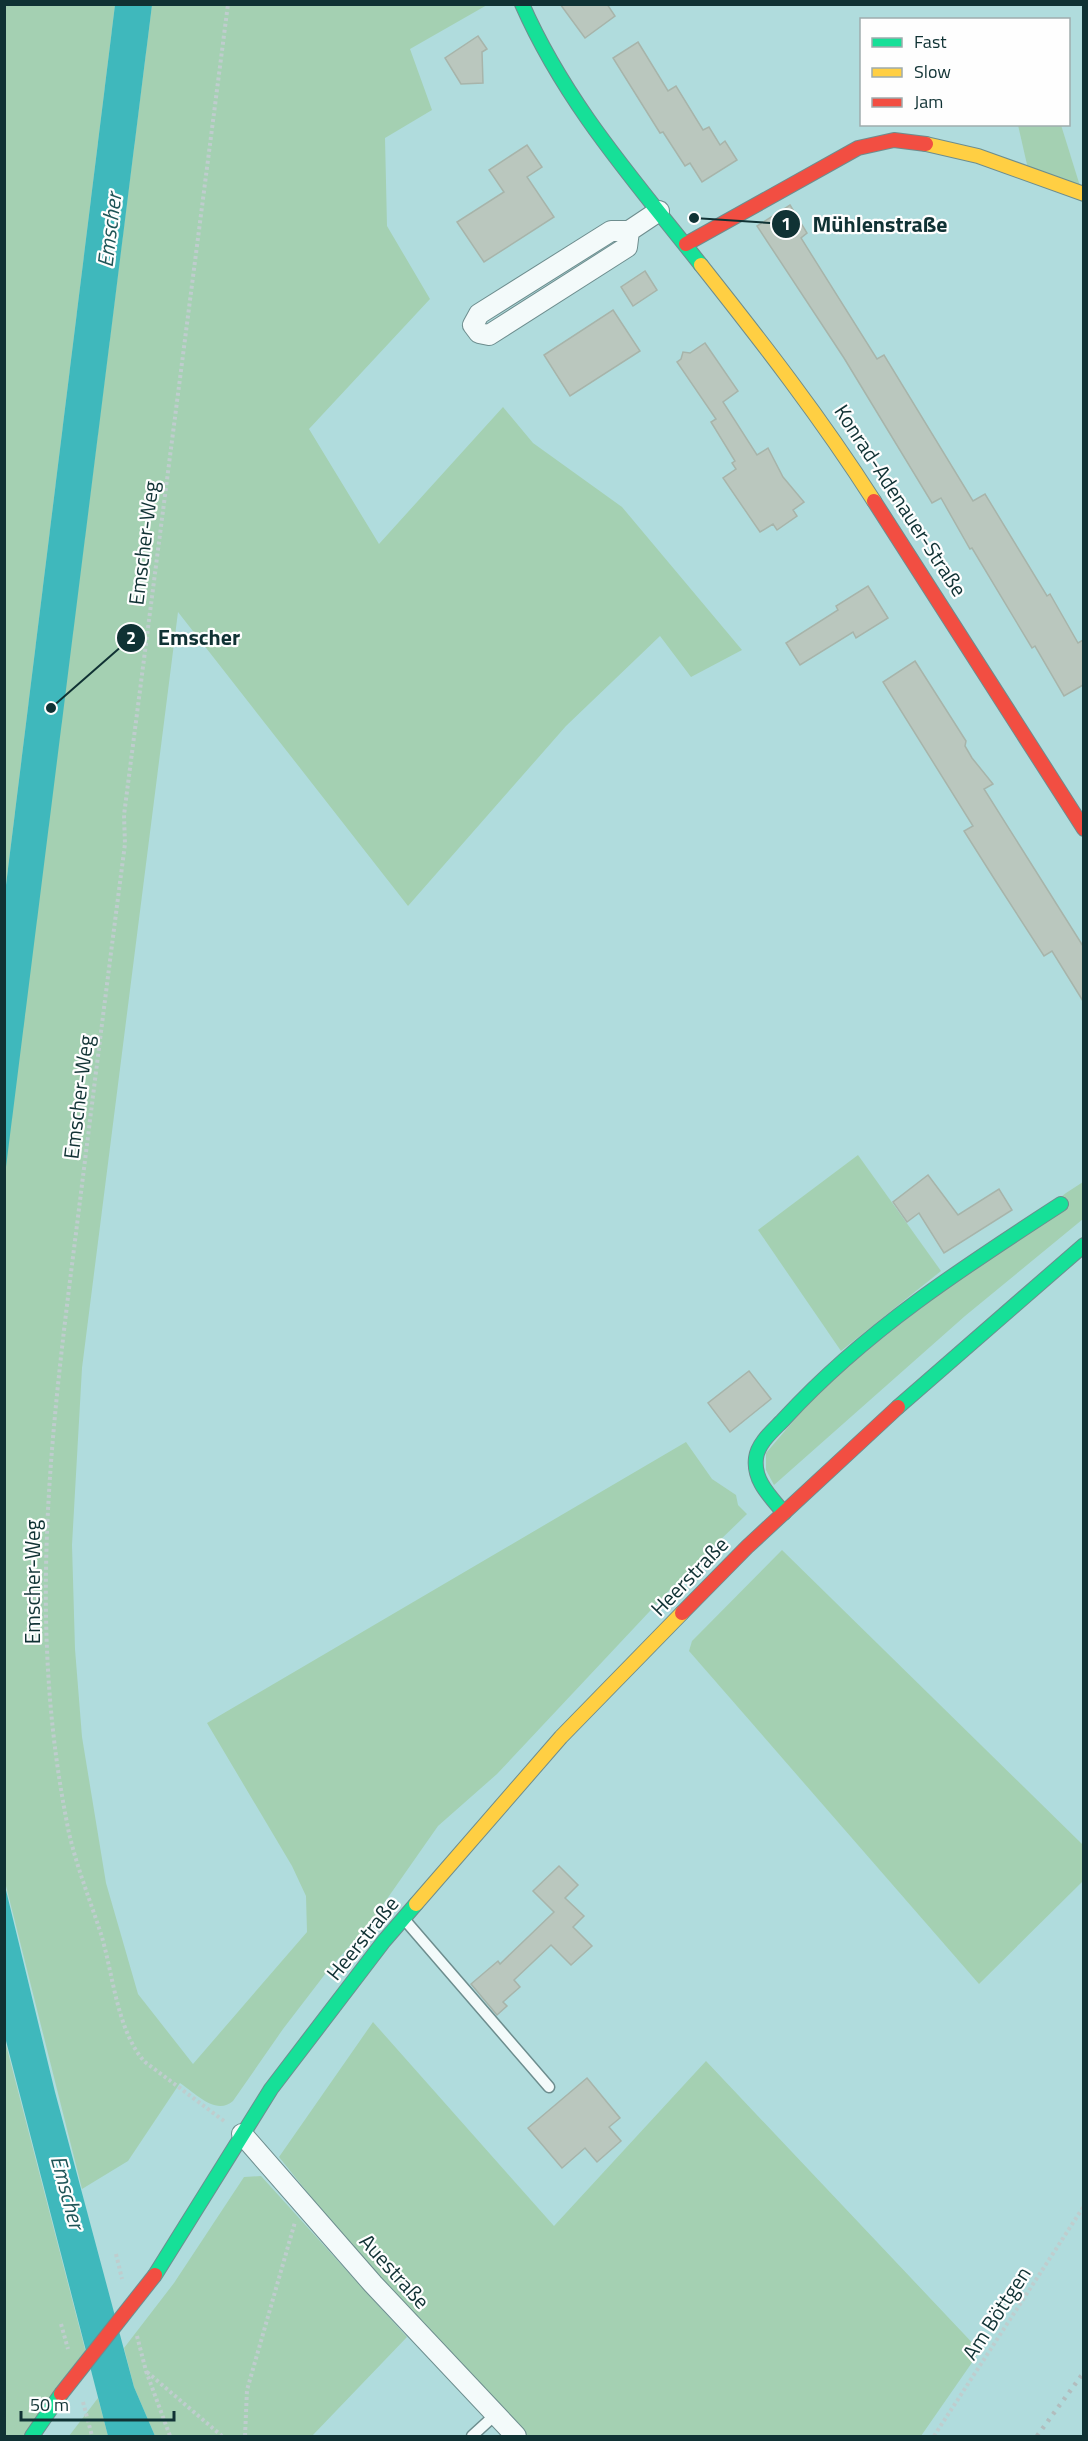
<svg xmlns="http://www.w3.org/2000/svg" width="1088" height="2441" viewBox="0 0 1088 2441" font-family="'Titillium Web',sans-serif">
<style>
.green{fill:#a4d0b2}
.water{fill:#3fb8bc}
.building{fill:#bac7be;stroke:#a7b4aa;stroke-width:1.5}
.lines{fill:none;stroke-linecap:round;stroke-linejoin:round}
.lane-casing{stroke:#6d8d8e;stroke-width:13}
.street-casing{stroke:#6d8d8e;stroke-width:22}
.fast-casing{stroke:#6d8d8e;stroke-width:16}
.slow-casing{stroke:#6d8d8e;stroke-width:16}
.jam-casing{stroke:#6d8d8e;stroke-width:16}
.path{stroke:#bfcdce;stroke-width:4;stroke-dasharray:3 3;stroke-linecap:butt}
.lane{stroke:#f3fafa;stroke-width:10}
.street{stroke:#f3fafa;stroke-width:20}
.fast{stroke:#16e098;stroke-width:14}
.slow{stroke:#ffcf43;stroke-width:14}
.jam{stroke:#f24e42;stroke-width:14}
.rail{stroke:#b2bdbe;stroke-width:4.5;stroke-dasharray:3 6;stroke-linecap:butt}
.jam-bridge-casing{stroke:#6d8d8e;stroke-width:16;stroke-linecap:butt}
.jam-bridge{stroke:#f24e42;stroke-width:14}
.labels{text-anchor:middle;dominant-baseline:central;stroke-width:4.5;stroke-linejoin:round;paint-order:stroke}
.street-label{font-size:21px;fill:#103234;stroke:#fefefe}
.water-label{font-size:22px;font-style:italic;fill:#1e5557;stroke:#fefefe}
.leader{fill:none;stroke:#103234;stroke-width:2}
.callout-dot{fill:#103234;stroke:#fefefe;stroke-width:2}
.mark-label{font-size:18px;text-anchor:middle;font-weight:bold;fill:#fff}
.callout-label{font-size:22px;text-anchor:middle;font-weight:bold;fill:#103234;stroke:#fefefe;stroke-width:4.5;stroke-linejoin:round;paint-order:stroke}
</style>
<rect width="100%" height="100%" fill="#b0dcdd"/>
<g class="green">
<path d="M 5,5 L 115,5 L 5,893 Z"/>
<path d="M 152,5 L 487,5 L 410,49 L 432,110 L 385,138 L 387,226 L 430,299 L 309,429 L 379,544 L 503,407 L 533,443 L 622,507 L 742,650 L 691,677 L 660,636 L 566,726 L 408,906 L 178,612 L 82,1368 L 72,1545 L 75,1649 L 82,1737 L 106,1883 L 138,1994 L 193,2064 L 307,1932 L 306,1896 L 292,1866 L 207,1723 L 686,1442 L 712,1479 L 736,1495 L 738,1505 L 747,1514 L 680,1579 L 497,1774 L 438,1826 L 368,1926 L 329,1969 L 283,2029 L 233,2101 C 216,2116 195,2093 180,2083 L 128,2161 L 82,2189 L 5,1882 L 4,1175 Z"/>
<path d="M 1018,125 L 1061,125 L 1080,186 L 1028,169 Z"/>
<path d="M 858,1155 L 941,1271 L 841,1351 L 758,1230 Z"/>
<path d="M 1083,1182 L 1083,1219 L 965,1316 L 774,1485 L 766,1470 L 766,1453 L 826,1383 L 1066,1193 Z"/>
<path d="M 782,1550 L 1083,1845 L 1083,1881 L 979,1984 L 689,1651 L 692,1641 Z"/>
<path d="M 373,2022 L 554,2226 L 706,2061 L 980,2351 L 921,2436 L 523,2436 L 378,2280 L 279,2157 Z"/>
<path d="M 4,2037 L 86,2353 L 23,2436 L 4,2436 Z"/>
<path d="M 261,2176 L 407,2337 L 312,2436 L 155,2436 L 134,2387 L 124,2348 L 174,2283 L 244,2177 Z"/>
<path d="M 98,2398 L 108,2436 L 69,2436 Z"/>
</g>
<g class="water">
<path d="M 115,5 L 152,5 L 5,1175 L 5,893 Z"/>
<path d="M 4,1882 L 55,2092 L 134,2387 L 155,2436 L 108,2436 L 5,2037 Z"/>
</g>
<g class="building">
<path d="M 560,4 L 607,4 L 615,16 L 585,38 Z"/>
<path d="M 478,36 L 487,49 L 482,52 L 483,83 L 461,84 L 445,58 Z"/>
<path d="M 638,42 L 668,91 L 676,86 L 703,130 L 709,127 L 720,145 L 725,141 L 737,160 L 702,182 L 690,163 L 685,166 L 663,132 L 660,133 L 613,58 Z"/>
<path d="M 527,145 L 542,167 L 527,177 L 554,217 L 484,262 L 457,222 L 504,192 L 489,170 Z"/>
<path d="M 790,205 L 807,233 L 801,238 L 877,359 L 884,355 L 973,501 L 985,494 L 1047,596 L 1050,594 L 1078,643 L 1083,640 L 1083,685 L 1064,696 L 1035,646 L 1032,648 L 972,548 L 970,549 L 941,498 L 932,503 L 844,358 L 757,226 Z"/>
<path d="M 645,271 L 657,290 L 633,306 L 621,287 Z"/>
<path d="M 613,310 L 640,351 L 570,396 L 544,355 Z"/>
<path d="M 705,343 L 738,391 L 723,402 L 757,455 L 768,448 L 783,477 L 804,502 L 793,510 L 797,516 L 777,530 L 773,524 L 760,532 L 723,478 L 736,469 L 732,463 L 735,461 L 711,422 L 716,419 L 677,362 L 681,359 L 683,352 L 690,353 Z"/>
<path d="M 868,586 L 888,618 L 856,638 L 853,632 L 800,665 L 786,643 L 838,610 L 836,606 Z"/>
<path d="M 915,661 L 966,741 L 965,746 L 972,758 L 993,784 L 984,789 L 1083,946 L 1083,1001 L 1052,951 L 1044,956 L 995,880 L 964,831 L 973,826 L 883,682 Z"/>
<path d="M 928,1175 L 958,1215 L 999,1189 L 1012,1210 L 944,1253 L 919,1213 L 907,1222 L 893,1202 Z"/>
<path d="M 749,1371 L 771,1399 L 730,1432 L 708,1403 Z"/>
<path d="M 559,1866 L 578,1885 L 565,1898 L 584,1916 L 573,1927 L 592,1946 L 571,1965 L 551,1945 L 514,1980 L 520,1987 L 503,2002 L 507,2006 L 497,2015 L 471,1984 L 498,1961 L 500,1964 L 554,1912 L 533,1891 Z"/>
<path d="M 587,2078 L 620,2118 L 609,2127 L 621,2141 L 597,2162 L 585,2148 L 562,2168 L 528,2128 Z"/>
</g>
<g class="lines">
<g class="lane-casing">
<g id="lane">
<path d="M 404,1919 L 549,2087"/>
<path d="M 472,2436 L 495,2415"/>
</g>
</g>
<g class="street-casing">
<g id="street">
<path d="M 629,231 L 627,247 L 489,335 L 479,333 L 473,325 L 479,314 L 611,231 L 629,231 L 659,211"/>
<path d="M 242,2134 L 373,2284 L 516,2436"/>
</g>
</g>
<g class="fast-casing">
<g id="fast">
<path d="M 522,4 C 566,104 634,180 701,265"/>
<path d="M 898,1407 L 1084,1245"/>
<path d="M 784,1513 C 771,1497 753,1481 756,1458 C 758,1442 775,1429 785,1418 C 865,1331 962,1268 1061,1204"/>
<path d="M 155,2275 L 271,2089 L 384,1941 L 416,1904"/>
<path d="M 32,2436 L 61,2394"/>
</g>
</g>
<g class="slow-casing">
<g id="slow">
<path d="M 926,144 L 978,156 L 1084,194"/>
<path d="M 701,265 C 762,342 821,418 874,501"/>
<path d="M 416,1904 L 561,1737 L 682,1613"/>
</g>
</g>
<g class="jam-casing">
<g id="jam">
<path d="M 686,244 L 858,148 L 894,140 L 926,144"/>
<path d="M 874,501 L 1084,829"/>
<path d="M 682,1613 L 747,1547 L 898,1407"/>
</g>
</g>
<g class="path">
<path d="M 224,2121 L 145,2062 C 117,2032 113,1973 101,1934 C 90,1900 77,1868 69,1833 C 27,1628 50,1438 76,1233 C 92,1104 108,974 125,844 L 124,815 L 228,4"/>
<path d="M 116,2254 L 122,2279"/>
<path d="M 61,2324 L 68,2349"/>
<path d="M 137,2336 L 146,2371 L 170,2436"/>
<path d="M 147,2372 L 222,2436"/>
<path d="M 83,2402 L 92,2436"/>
<path d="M 245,2436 L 247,2390 L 295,2222"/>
<path d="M 934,2436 L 1084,2206"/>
</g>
<use href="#lane" class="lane"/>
<use href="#street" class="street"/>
<use href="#fast" class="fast"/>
<use href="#slow" class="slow"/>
<use href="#jam" class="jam"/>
<path class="rail" d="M 1037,2436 L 1084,2372"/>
<g class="jam-bridge-casing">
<path id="jam-bridge" d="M 61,2394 L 155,2275"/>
</g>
<use href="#jam-bridge" class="jam-bridge"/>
</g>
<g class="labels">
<g class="street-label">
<text transform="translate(901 500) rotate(57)">Konrad-Adenauer-Straße</text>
<text transform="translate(143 543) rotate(-83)">Emscher-Weg</text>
<text transform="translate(78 1097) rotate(-83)">Emscher-Weg</text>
<text transform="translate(689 1576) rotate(-46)">Heerstraße</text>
<text transform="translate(32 1582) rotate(-90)">Emscher-Weg</text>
<text transform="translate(362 1938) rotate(-51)">Heerstraße</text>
<text transform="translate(395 2271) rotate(48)">Auestraße</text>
<text transform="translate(996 2313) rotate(-57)">Am Böttgen</text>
</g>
<g class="water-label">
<text transform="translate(109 230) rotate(-83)">Emscher</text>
<text transform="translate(68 2192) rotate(75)">Emscher</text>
</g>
</g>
<path class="leader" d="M694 218L786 224M51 708L131 638"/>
<g class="callout-dot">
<circle cx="694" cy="218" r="6"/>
<circle cx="51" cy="708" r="6"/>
<circle cx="786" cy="224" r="15"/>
<circle cx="131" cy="638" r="15"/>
</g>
<g class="mark-label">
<text x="786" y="230">1</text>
<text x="131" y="644">2</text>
</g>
<g class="callout-label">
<text x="880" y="232">Mühlenstraße</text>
<text x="199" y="645">Emscher</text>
</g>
<rect width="1088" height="2441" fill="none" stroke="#103234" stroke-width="12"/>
<rect x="860" y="18" width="210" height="108" fill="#fefefe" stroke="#9facad" stroke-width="1.5"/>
<rect x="872" y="38" width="30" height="9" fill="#16e098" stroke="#9facad" stroke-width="1.5"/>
<text x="914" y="48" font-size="18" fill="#103234">Fast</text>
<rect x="872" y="68" width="30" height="9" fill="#ffcf43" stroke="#9facad" stroke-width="1.5"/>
<text x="914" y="78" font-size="18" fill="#103234">Slow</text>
<rect x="872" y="98" width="30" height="9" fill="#f24e42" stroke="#9facad" stroke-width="1.5"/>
<text x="914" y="108" font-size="18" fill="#103234">Jam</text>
<path d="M21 2411v9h153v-9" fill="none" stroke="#103234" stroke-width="3"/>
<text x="30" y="2411" font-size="18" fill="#103234" stroke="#fefefe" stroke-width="4.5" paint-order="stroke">50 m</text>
</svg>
